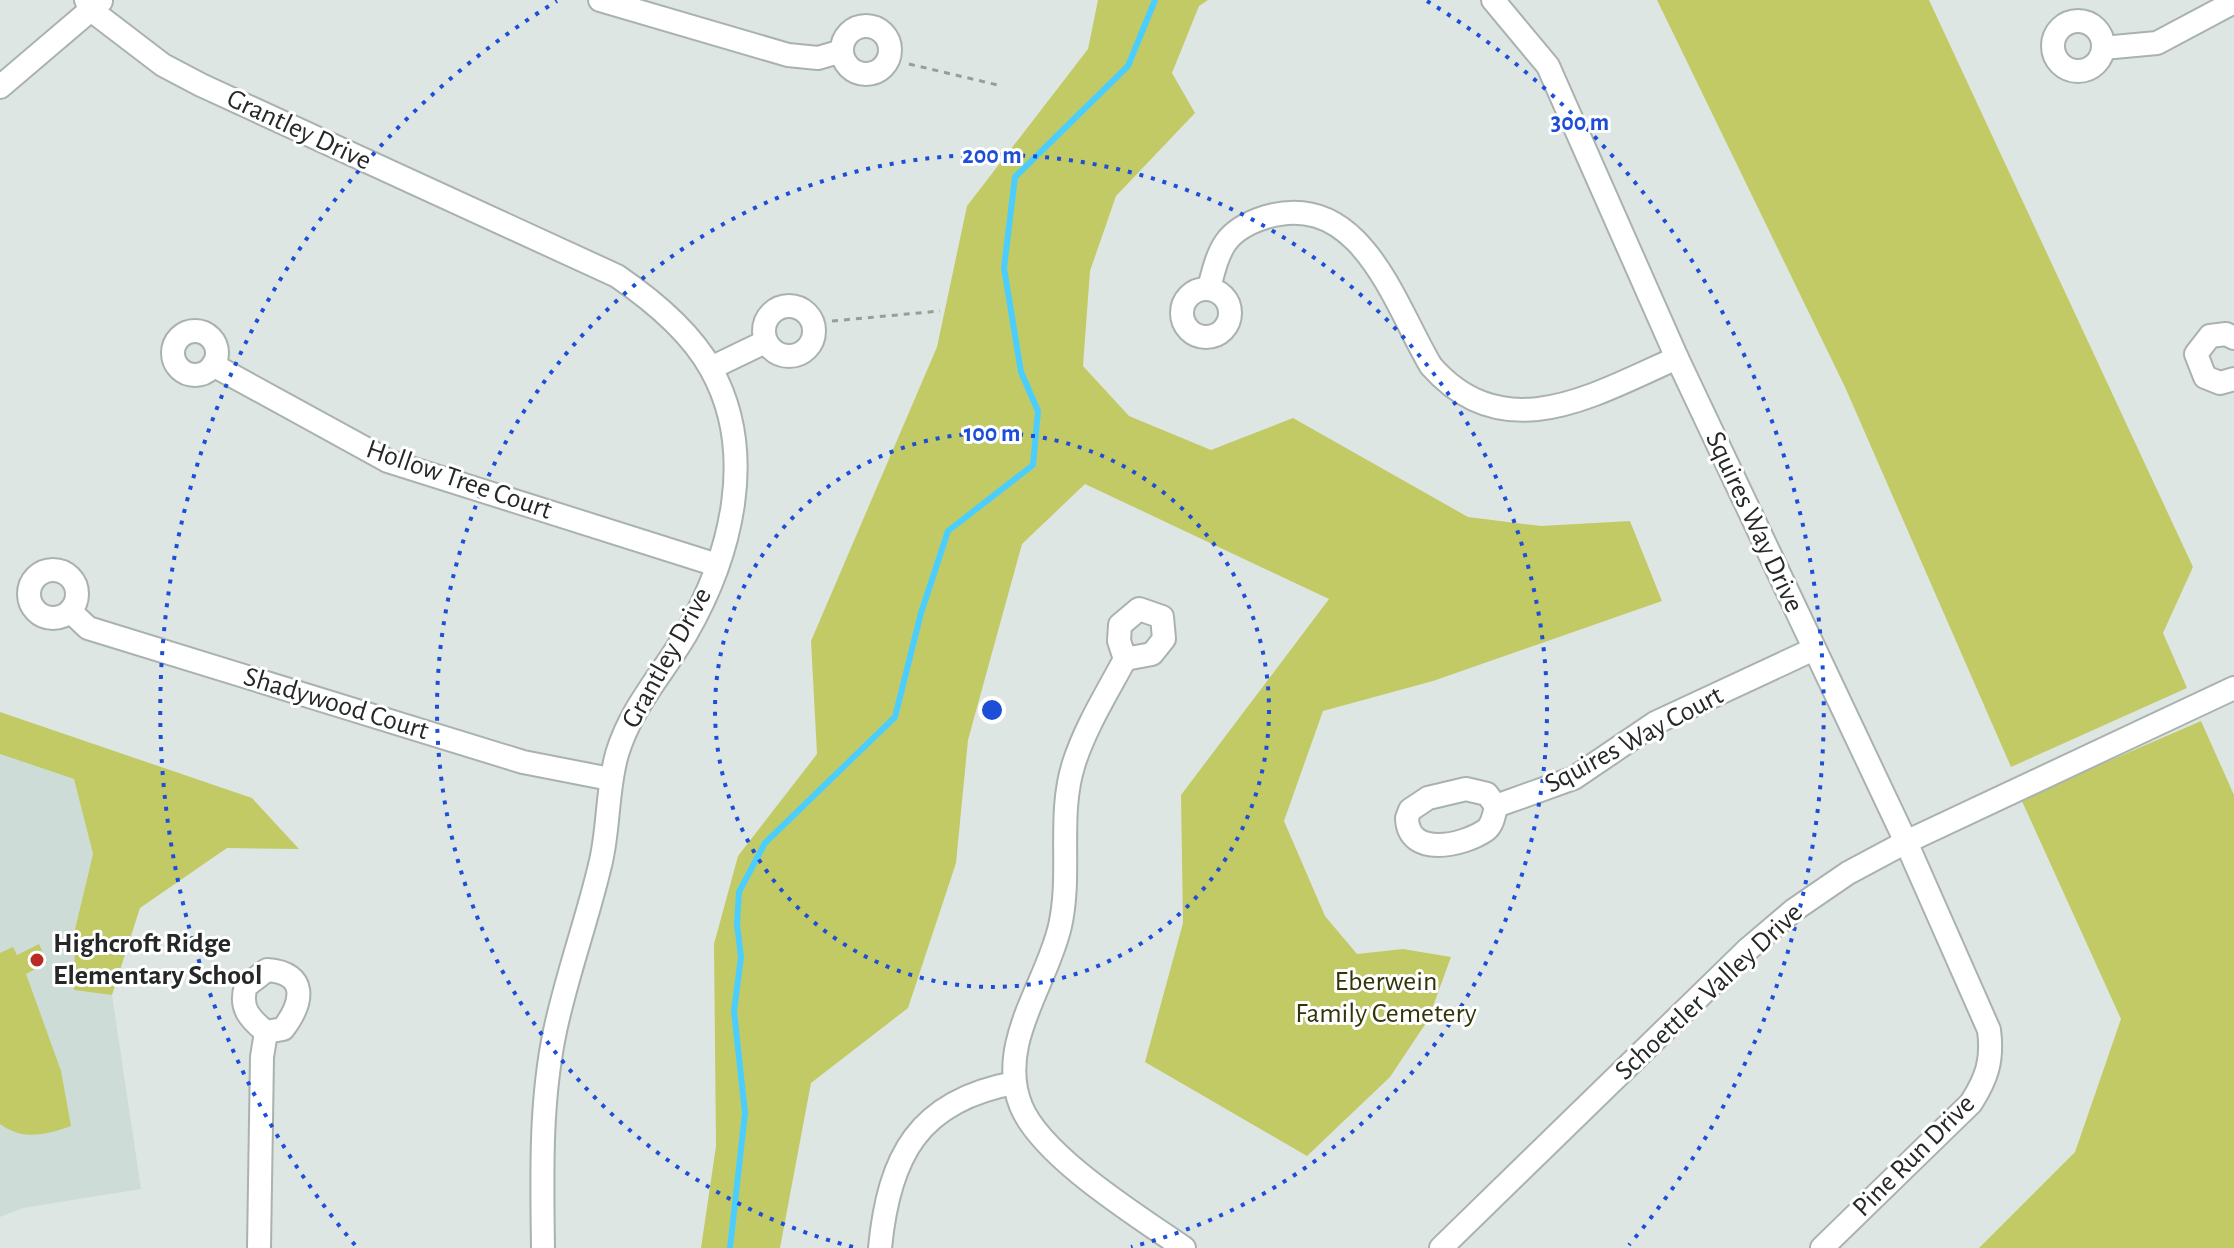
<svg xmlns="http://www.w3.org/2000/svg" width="2234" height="1248" viewBox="0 0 2234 1248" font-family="'Alegreya Sans',sans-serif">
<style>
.built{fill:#cddcd6}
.green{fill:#c2ca66}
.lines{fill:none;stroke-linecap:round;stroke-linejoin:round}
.stream{stroke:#4bcefd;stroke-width:6}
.minor-casing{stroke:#aab2af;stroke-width:26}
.path{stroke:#979d9b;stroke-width:3;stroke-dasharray:6 6;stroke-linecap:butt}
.minor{stroke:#fff;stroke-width:22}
.ring{fill:none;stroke:#1d4ed8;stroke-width:4;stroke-dasharray:4 8}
.poi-dot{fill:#ba2b25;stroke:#fff;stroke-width:3}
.labels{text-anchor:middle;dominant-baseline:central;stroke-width:6;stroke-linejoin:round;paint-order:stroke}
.street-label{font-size:28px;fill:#252826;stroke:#fff}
.poi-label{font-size:28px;font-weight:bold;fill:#252826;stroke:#fff;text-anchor:start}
.park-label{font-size:28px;fill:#333508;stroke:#fff}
.centre{fill:#1d4ed8;stroke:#fff;stroke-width:4}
.ring-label{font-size:24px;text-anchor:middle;font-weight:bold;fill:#1d4ed8;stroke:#fff;stroke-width:6;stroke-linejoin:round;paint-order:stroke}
</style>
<rect width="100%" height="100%" fill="#dee6e3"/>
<path class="built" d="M 0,754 L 74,779 L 93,854 L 75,929 L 74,989 L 112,995 L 141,1189 L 23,1208 L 0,1217 Z"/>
<g class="green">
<path d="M 1098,0 L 1208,0 L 1199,6 L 1172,73 L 1195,113 L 1116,196 L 1090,271 L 1083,366 L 1129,416 L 1211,450 L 1293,418 L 1468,517 L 1541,526 L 1630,521 L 1662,601 L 1433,681 L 1323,711 L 1284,821 L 1325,916 L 1357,954 L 1403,949 L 1451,957 L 1428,1020 L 1390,1077 L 1307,1156 L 1145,1062 L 1183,923 L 1181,795 L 1329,599 L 1085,484 L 1022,544 L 968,740 L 956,863 L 908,1008 L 811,1083 L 780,1248 L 701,1248 L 716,1146 L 714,944 L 738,856 L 817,754 L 811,641 L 937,347 L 967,206 L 1088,49 Z"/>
<path d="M 1657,0 L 1929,0 L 2193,567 L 2163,633 L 2187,688 L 2011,767 L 1845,387 Z"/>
<path d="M 0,712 L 252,798 L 299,849 L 227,848 L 140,908 L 112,995 L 74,990 L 75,929 L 93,854 L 74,779 L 0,754 Z"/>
<path d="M 2201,721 L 2234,795 L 2234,1248 L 1979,1248 L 2075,1152 L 2121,1019 L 2021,799 Z"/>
<path d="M 39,944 L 47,963 L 26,974 L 61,1071 L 71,1126 C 45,1135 23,1141 0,1124 L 0,953 L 13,947 L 17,955 Z"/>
</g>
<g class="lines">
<path class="stream" d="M 730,1248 L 745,1113 L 734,1011 L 741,957 L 737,924 L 739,892 L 765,843 L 895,717 L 921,613 L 948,531 L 1033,465 L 1038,411 L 1021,372 L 1004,268 L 1015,177 L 1128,66 L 1155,0"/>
<g class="minor-casing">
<g id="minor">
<path d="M 86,0 L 91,10 L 163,65 L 201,85 L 617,276 C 652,300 690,331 711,369 C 758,453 731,556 686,634 C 662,675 631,707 617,754 C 607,789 609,826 601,861 C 588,918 567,974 555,1031 C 540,1102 542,1176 543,1248"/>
<path d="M 600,0 L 788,55 L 818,58 L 842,51"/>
<path d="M 1493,0 L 1548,66 L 1677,358 L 1906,842 L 1989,1030 C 1993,1060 1987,1078 1971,1103 L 1822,1248"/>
<circle cx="2078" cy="46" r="25"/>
<circle cx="866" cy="50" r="24"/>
<path d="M 2103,48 L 2157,43 L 2234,2"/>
<path d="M 0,87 L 101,1"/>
<path d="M 1209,288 C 1219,249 1224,230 1266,217 C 1361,189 1394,304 1431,366 C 1505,450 1595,394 1677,358"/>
<circle cx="1206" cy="313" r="24"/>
<circle cx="789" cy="331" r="25"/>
<circle cx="195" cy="353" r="22"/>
<path d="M 2234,338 L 2226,334 L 2210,336 L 2196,354 L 2205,377 L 2220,383 L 2234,379"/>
<path d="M 213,365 L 388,461 L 717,565"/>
<path d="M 711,368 L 765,342"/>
<circle cx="53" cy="594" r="24"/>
<path d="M 1139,609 L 1162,617 L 1164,639 L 1152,654 L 1125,659 L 1119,641 L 1120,625 Z"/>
<path d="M 70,611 L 88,628 L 523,762 L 610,779"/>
<path d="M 1125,659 C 1107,693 1086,726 1074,763 C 1057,815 1072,873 1060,926 C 1047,984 996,1044 1021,1106 C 1042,1157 1138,1216 1184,1248"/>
<path d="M 1466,789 L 1487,794 L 1496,806 C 1494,815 1493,824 1486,830 C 1463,846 1408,858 1407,818 L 1410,810 L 1428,798 Z"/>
<path d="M 1496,806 L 1574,778 L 1655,723 L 1814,649"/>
<path d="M 267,970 C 309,973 303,1003 283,1029 L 266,1032 C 250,1019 239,1008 246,986 Z"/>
<path d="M 259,1248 L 262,1057 L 266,1032"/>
<path d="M 880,1248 C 889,1156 918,1101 1014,1083"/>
<path d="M 1441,1248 L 1747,950 L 1794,910 L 1848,873 L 1906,842 L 2234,688"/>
</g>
</g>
<g class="path">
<path d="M 909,64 L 1002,86"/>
<path d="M 832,321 L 940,311"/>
</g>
<use href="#minor" class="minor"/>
</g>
<g class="ring">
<circle cx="992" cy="710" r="277"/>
<path d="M853 1247A555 555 0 1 1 1131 1247"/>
<path d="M355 1245A832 832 0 0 1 557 1M1427 1A832 832 0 0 1 1629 1245"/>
</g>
<circle class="poi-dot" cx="37" cy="960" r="8"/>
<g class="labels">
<g class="street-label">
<text transform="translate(299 130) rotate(25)">Grantley Drive</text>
<text transform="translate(459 480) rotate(19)">Hollow Tree Court</text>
<text transform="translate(1754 522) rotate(65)">Squires Way Drive</text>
<text transform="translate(667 658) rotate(-61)">Grantley Drive</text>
<text transform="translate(336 704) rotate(17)">Shadywood Court</text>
<text transform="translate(1634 740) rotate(-28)">Squires Way Court</text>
<text transform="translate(1709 992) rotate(-43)">Schoettler Valley Drive</text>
<text transform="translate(1914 1156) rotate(-45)">Pine Run Drive</text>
</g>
<g class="poi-label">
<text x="53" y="944">Highcroft Ridge<tspan x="53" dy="32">Elementary School</tspan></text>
</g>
<g class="park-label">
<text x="1386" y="982">Eberwein<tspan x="1386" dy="32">Family Cemetery</tspan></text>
</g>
</g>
<circle cx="992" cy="710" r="12" class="centre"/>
<g class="ring-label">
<text x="1580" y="130">300 m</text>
<text x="992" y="163">200 m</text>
<text x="992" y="441">100 m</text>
</g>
</svg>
